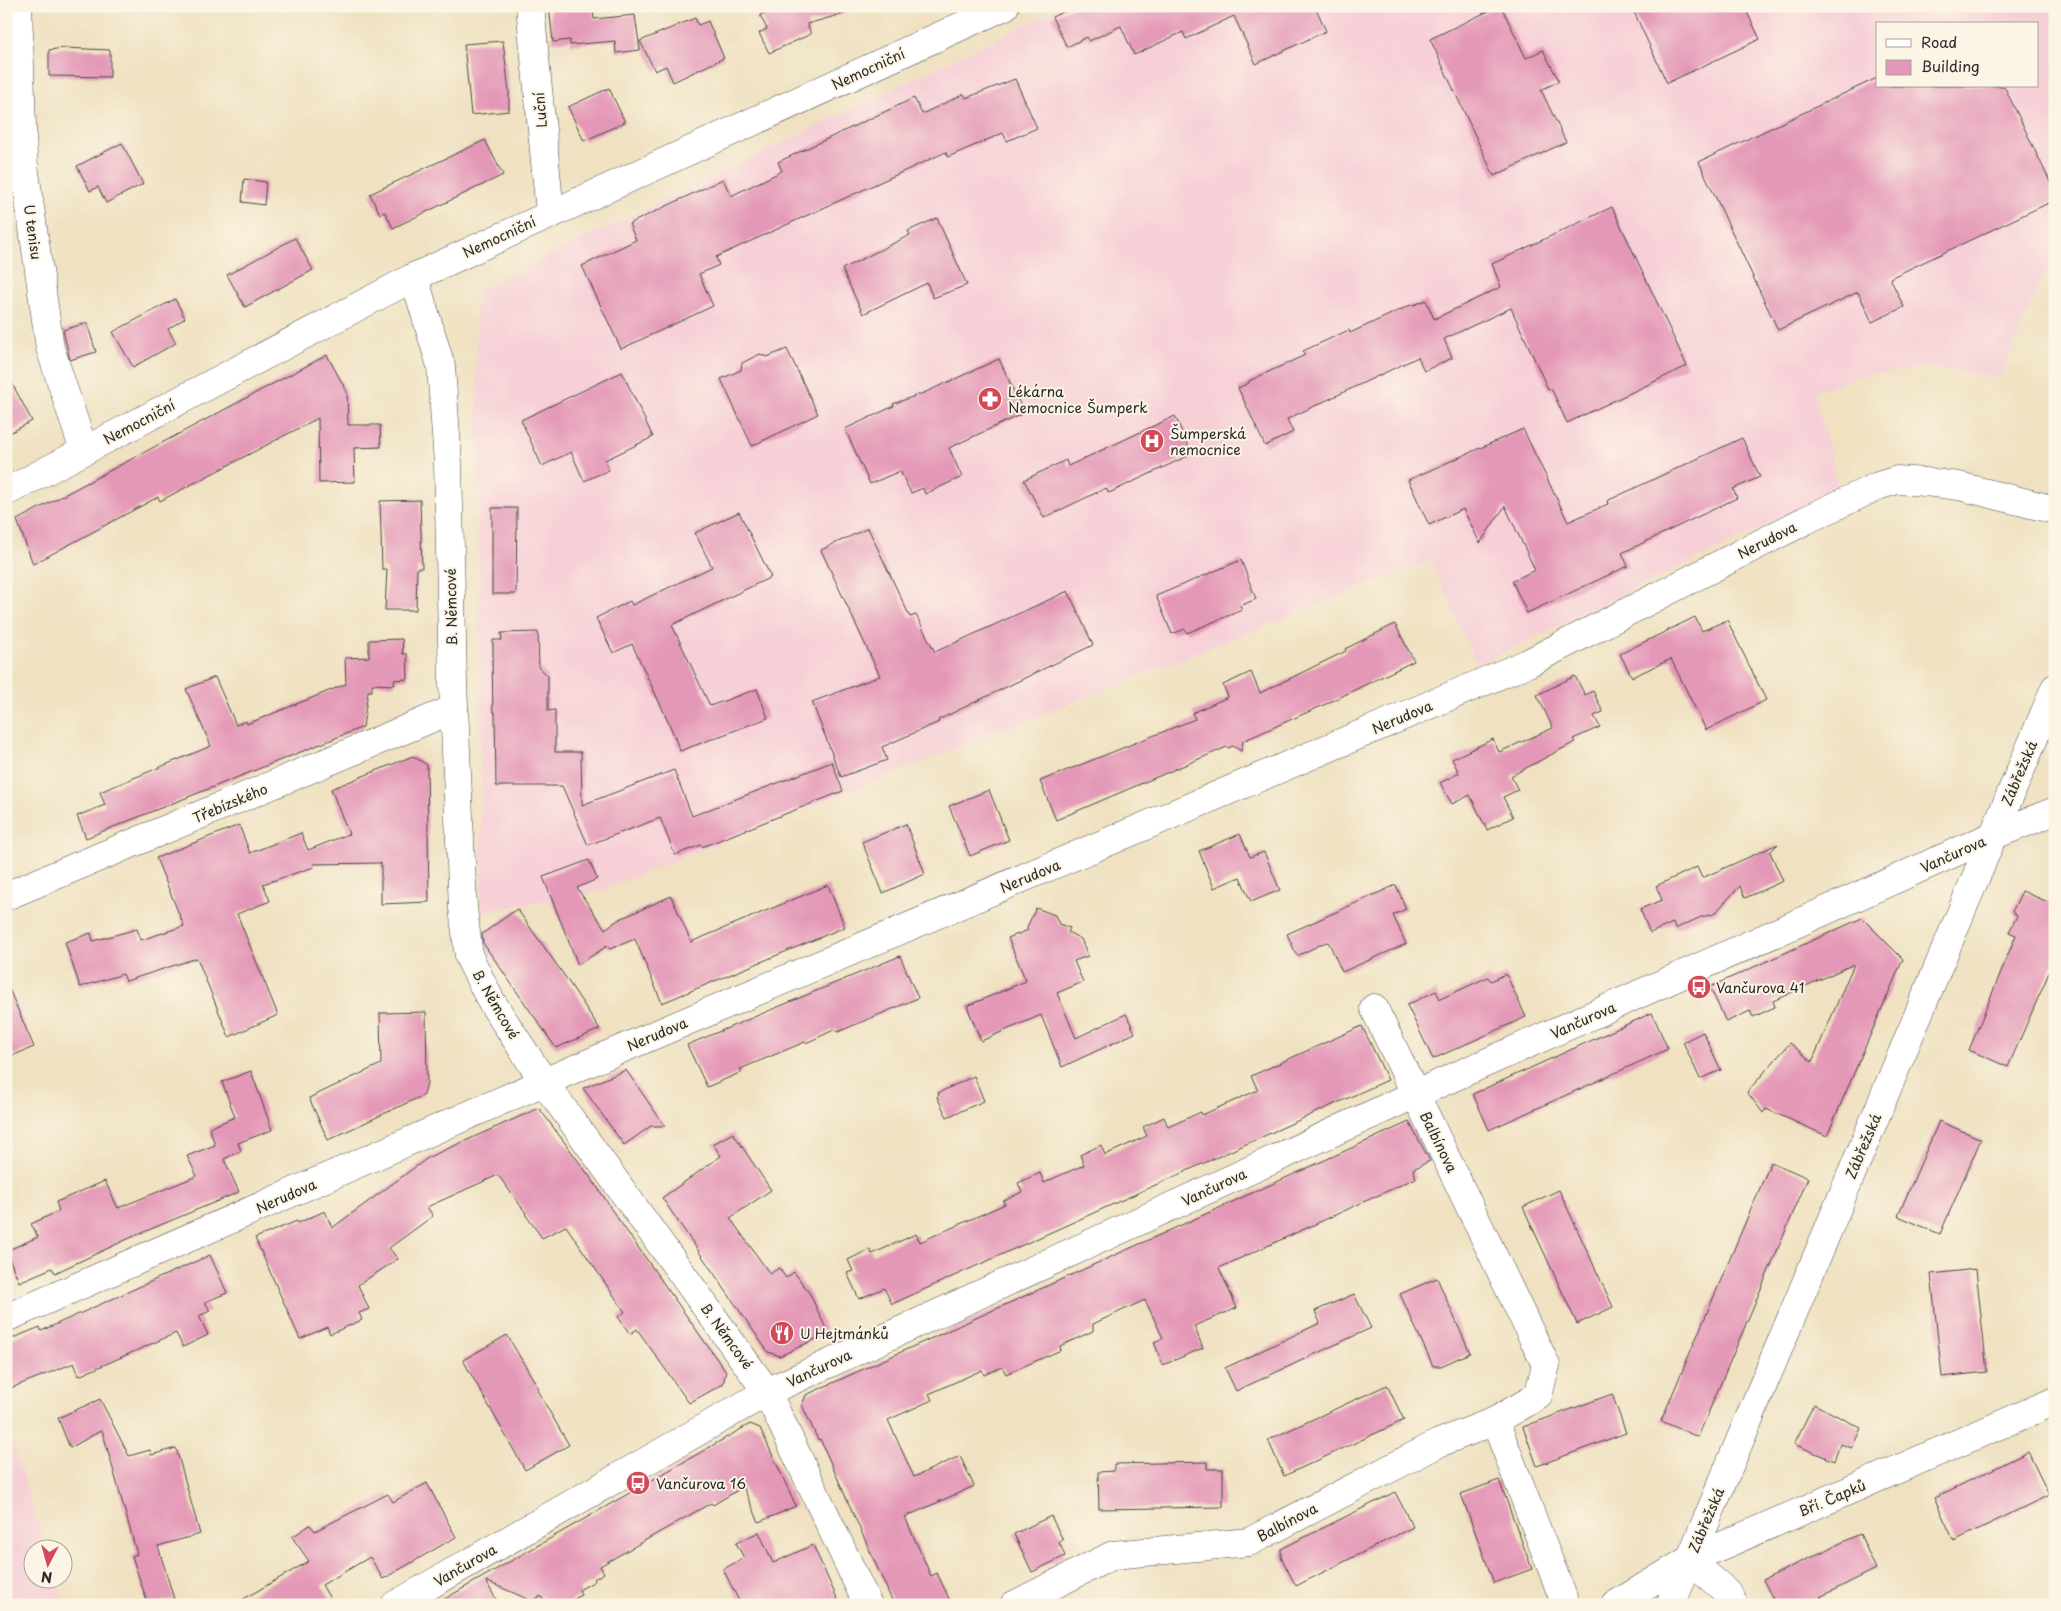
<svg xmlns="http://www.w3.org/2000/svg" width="2061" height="1611" viewBox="0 0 2061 1611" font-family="'Playpen Sans',sans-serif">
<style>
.built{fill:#f6cfd7;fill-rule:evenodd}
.building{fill:#e498b7}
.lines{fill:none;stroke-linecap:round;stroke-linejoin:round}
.minor-casing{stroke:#484642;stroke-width:29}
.minor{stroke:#fff;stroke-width:28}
.labels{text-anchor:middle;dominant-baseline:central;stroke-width:4;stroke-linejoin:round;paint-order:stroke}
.street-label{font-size:14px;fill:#2b2b2b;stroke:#fcf5e5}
.poi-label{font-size:14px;fill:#2b2b2b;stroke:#fcf5e5;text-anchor:start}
</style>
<rect width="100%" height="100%" fill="#fcf5e5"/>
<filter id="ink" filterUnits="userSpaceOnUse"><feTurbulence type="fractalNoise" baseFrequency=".02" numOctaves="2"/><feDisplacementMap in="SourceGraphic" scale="10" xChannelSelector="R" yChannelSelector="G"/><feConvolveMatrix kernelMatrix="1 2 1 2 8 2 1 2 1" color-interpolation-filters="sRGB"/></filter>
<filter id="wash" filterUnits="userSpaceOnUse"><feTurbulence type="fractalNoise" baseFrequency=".0096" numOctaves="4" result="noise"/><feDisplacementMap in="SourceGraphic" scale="20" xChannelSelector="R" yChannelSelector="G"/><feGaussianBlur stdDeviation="1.12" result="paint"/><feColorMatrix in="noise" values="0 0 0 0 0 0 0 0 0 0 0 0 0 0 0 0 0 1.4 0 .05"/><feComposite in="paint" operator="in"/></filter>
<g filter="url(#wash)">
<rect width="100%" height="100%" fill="#efe1c1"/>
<g class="built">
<path d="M 1064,6 L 2055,6 L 2055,248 L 1999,378 L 1928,367 L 1863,375 L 1814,392 L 1839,490 L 1477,665 L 1430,560 L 598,891 L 482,912 L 476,291 ZM 1877,24 L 2037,24 L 2037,86 L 1877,86 Z"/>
<path d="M 6,1423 L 46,1548 L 32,1548 L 32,1578 L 56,1579 L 64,1605 L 6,1605 Z"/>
</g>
<g id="blocks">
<g class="building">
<path d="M 549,6 L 588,6 L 589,10 L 593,9 L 594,19 L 635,15 L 640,50 L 616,53 L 615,41 L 570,45 L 570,40 L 553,42 Z"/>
<path d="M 779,6 L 845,6 L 846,13 L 807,24 L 811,34 L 769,53 L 759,33 L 767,29 L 760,15 Z"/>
<path d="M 1076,6 L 1315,6 L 1326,31 L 1256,64 L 1234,16 L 1186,39 L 1183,32 L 1134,55 L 1121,26 L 1089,41 L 1087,37 L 1067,47 L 1052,17 Z"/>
<path d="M 1499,6 L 1501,6 L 1526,58 L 1543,50 L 1559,81 L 1541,90 L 1566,142 L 1494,176 L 1430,39 Z"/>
<path d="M 1646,6 L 1744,6 L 1760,39 L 1667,83 L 1634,12 Z"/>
<path d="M 695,18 L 698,25 L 708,21 L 724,58 L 673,82 L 666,66 L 655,71 L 640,41 Z"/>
<path d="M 503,41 L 509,92 L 509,111 L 471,115 L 464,44 Z"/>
<path d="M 64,48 L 110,50 L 110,77 L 49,76 L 49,50 Z"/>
<path d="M 1877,78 L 1877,86 L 2004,86 L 2055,192 L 2055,200 L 1890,278 L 1904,307 L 1872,322 L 1858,292 L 1778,330 L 1699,162 Z"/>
<path d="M 1015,79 L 1037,128 L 1007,141 L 1003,133 L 948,157 L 946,152 L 716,257 L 719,265 L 699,274 L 713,306 L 621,349 L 582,266 L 636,240 L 629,224 L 723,179 L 731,196 L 782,171 L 778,162 L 914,98 L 922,114 L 964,94 L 966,98 Z"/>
<path d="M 609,88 L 625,122 L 584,141 L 568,107 Z"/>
<path d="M 485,140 L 503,175 L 393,228 L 385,212 L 380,214 L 370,194 Z"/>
<path d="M 122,143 L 143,184 L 106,203 L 98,187 L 90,191 L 77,166 Z"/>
<path d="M 244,179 L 266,182 L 264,205 L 242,202 Z"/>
<path d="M 1612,207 L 1687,366 L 1567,423 L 1552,390 L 1548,389 L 1511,308 L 1444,339 L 1452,358 L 1424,371 L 1418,357 L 1287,419 L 1293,432 L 1265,446 L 1238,388 L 1249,383 L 1249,381 L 1305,355 L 1303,351 L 1349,330 L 1350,333 L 1413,304 L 1414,305 L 1426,300 L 1434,319 L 1501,287 L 1492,264 Z"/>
<path d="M 937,218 L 967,285 L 933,298 L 927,283 L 863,314 L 842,269 L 910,235 L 908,231 Z"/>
<path d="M 295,238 L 313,270 L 245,307 L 227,275 Z"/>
<path d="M 175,299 L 185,318 L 168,329 L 176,343 L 133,367 L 113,332 Z"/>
<path d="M 87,323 L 96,352 L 70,360 L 63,330 Z"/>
<path d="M 787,349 L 818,414 L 752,446 L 721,379 L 741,370 L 742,363 L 760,354 L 767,357 Z"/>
<path d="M 327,355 L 347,392 L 348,425 L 380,425 L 381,447 L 354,448 L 355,482 L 319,483 L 318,418 L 160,501 L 158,497 L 33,564 L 17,520 Z"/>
<path d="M 999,359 L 1024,413 L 949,448 L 962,477 L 925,494 L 923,488 L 911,493 L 900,471 L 870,484 L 845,429 L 894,406 L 893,404 L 926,392 Z"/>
<path d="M 6,372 L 32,421 L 6,435 Z"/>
<path d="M 622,372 L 653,437 L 605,460 L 609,470 L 584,481 L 571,452 L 542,466 L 521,420 Z"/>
<path d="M 1175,416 L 1192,454 L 1109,493 L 1106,488 L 1044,518 L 1024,480 L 1066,460 L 1068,466 Z"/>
<path d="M 1523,429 L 1568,522 L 1608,504 L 1607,501 L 1742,438 L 1760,477 L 1733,489 L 1737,498 L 1622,553 L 1628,566 L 1527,613 L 1512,581 L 1535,570 L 1505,506 L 1480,543 L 1463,509 L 1429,525 L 1408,480 Z"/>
<path d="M 420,500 L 422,568 L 417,568 L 416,610 L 385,610 L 387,569 L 382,569 L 380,501 Z"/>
<path d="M 492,508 L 517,508 L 516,594 L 492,594 Z"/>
<path d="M 739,512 L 771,577 L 672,625 L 710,706 L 757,689 L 768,718 L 680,751 L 669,723 L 632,644 L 613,653 L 596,618 L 630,601 L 632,605 L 712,567 L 695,533 Z"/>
<path d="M 868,528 L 910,617 L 916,615 L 935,652 L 1068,591 L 1093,645 L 938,720 L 939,722 L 882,747 L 887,760 L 841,777 L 812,702 L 880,676 L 821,550 Z"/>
<path d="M 1241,560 L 1256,599 L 1240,606 L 1242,610 L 1211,623 L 1187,633 L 1185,629 L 1172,634 L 1156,596 Z"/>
<path d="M 1695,617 L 1702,631 L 1727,620 L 1766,700 L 1706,730 L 1671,659 L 1632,677 L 1620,654 Z"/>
<path d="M 1395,624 L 1414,661 L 1326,704 L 1243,741 L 1241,751 L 1233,746 L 1228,748 L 1227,747 L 1056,820 L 1040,781 L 1195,719 L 1192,713 L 1228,697 L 1223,685 L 1251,672 L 1260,693 L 1346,651 L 1345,649 Z"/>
<path d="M 538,632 L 539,667 L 548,676 L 548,711 L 555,710 L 555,752 L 581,752 L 582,805 L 674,770 L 692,816 L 832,762 L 843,791 L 702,847 L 701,845 L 675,855 L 660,818 L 588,845 L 562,786 L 496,786 L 495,712 L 493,712 L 492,659 L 493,659 L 493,640 L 502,640 L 501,633 Z"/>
<path d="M 402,639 L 403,654 L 407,654 L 408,679 L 394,680 L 395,685 L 372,684 L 372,691 L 368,691 L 363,727 L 86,838 L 77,816 L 105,805 L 100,792 L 211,746 L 186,689 L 215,677 L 236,725 L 246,721 L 247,724 L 346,684 L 345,658 L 369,657 L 369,640 Z"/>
<path d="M 1575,676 L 1585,695 L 1593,691 L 1603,712 L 1594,716 L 1600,727 L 1573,739 L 1575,742 L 1511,776 L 1518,790 L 1503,797 L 1513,817 L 1487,830 L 1470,795 L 1452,804 L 1440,783 L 1459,773 L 1452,759 L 1493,739 L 1499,752 L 1553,728 L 1537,695 Z"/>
<path d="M 413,756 L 427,765 L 429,902 L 381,904 L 381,863 L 313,864 L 314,867 L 263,884 L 270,901 L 237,914 L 278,1015 L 229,1037 L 197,958 L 126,981 L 123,974 L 80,987 L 65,942 L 91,933 L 93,941 L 137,929 L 141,940 L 184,926 L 156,858 L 239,825 L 250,853 L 301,833 L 308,850 L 349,834 L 331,789 Z"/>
<path d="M 989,790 L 1009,840 L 970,856 L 949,806 Z"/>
<path d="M 906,824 L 925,874 L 883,893 L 862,842 Z"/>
<path d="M 1240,834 L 1250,857 L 1264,852 L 1280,890 L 1251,902 L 1240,877 L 1214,888 L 1199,851 Z"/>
<path d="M 1778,844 L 1770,852 L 1783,881 L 1745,898 L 1740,886 L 1714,914 L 1701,917 L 1675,929 L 1673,923 L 1650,933 L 1640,909 L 1662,900 L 1656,886 L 1697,867 L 1702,878 Z"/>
<path d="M 589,860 L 597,879 L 577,888 L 605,929 L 618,920 L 671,896 L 691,942 L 828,885 L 845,927 L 662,1003 L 635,939 L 610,949 L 607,946 L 578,965 L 543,877 Z"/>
<path d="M 1396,885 L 1406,909 L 1393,915 L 1406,944 L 1342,972 L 1329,943 L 1326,942 L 1297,956 L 1287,934 Z"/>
<path d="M 2022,891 L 2055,905 L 2055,959 L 2008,1067 L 1969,1050 L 2016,935 L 2009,932 L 2017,916 L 2012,912 Z"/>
<path d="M 1036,908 L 1055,915 L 1059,924 L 1070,928 L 1068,932 L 1081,939 L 1088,956 L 1074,961 L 1083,982 L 1057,993 L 1076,1038 L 1126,1014 L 1135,1033 L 1062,1067 L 1041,1015 L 981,1041 L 967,1006 L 1026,981 L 1008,938 L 1028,930 L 1027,927 Z"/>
<path d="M 517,909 L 564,975 L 600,1029 L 556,1048 L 483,943 L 482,934 Z"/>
<path d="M 1862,918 L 1903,959 L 1827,1136 L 1766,1109 L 1763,1113 L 1747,1092 L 1790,1043 L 1812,1062 L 1854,964 L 1773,1001 L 1775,1007 L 1753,1017 L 1750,1011 L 1726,1022 L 1710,987 Z"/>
<path d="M 900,956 L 918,998 L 838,1032 L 836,1029 L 806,1043 L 805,1042 L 740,1069 L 742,1072 L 707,1087 L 687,1045 Z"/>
<path d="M 1506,974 L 1526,1017 L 1433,1059 L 1407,1005 L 1436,991 L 1440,999 L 1488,977 L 1491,981 Z"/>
<path d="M 6,982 L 34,1047 L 6,1058 Z"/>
<path d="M 426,1012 L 427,1083 L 424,1095 L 328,1140 L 309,1098 L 381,1064 L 380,1013 Z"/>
<path d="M 1652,1013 L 1668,1049 L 1489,1130 L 1473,1094 Z"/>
<path d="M 1362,1026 L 1388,1080 L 892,1304 L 884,1288 L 859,1299 L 847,1273 L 853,1271 L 848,1260 L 870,1249 L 872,1254 L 916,1234 L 920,1242 L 1005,1204 L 1003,1201 L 1022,1192 L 1018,1183 L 1040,1173 L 1044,1183 L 1063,1174 L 1084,1165 L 1080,1155 L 1101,1145 L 1105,1155 L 1147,1136 L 1143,1127 L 1164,1117 L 1168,1127 L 1201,1112 L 1202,1115 L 1258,1090 L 1251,1076 Z"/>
<path d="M 1703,1032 L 1721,1070 L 1700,1079 L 1683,1042 Z"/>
<path d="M 626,1070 L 665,1126 L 651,1126 L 624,1145 L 583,1088 Z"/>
<path d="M 251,1071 L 272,1130 L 238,1143 L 241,1151 L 224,1159 L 239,1192 L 132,1237 L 55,1273 L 52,1268 L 19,1282 L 6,1251 L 38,1237 L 31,1224 L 59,1211 L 56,1202 L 105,1181 L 118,1208 L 197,1176 L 187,1156 L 215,1145 L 209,1128 L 235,1117 L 222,1082 Z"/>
<path d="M 974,1076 L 984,1101 L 947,1117 L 937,1097 L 939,1095 L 938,1093 Z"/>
<path d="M 539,1108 L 593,1181 L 610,1206 L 609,1206 L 726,1372 L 723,1384 L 689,1403 L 637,1329 L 630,1334 L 618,1317 L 625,1312 L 566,1226 L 542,1238 L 525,1214 L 526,1213 L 498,1175 L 427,1207 L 433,1216 L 389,1248 L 398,1259 L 358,1285 L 369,1309 L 359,1313 L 362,1320 L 330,1334 L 327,1327 L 300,1339 L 255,1238 L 297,1221 L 298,1223 L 325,1211 L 332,1228 L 429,1157 Z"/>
<path d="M 1939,1121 L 1981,1139 L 1940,1234 L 1898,1216 Z"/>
<path d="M 1409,1122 L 1430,1161 L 1413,1169 L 1416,1178 L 1219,1268 L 1237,1308 L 1194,1326 L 1203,1348 L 1163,1365 L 1154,1342 L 1163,1338 L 1145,1300 L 1093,1324 L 1093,1331 L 1060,1346 L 1061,1350 L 1006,1374 L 1002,1367 L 984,1375 L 982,1370 L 929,1394 L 932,1400 L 888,1420 L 914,1477 L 960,1456 L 974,1486 L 905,1517 L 931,1576 L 937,1573 L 952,1605 L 894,1605 L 820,1439 L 818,1440 L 802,1405 L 806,1395 Z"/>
<path d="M 733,1133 L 771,1190 L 730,1218 L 770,1274 L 779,1268 L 786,1278 L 794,1272 L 810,1294 L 828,1333 L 780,1356 L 768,1352 L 662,1198 L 721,1156 L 713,1144 Z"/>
<path d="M 1771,1162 L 1808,1178 L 1698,1437 L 1661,1421 Z"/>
<path d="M 1559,1190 L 1613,1307 L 1577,1324 L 1523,1207 Z"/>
<path d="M 210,1255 L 227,1293 L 205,1302 L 210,1311 L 199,1316 L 208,1335 L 183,1347 L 176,1333 L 79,1376 L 74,1363 L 6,1390 L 6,1341 L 40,1327 L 41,1331 Z"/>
<path d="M 1976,1269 L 1987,1372 L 1942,1377 L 1931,1274 Z"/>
<path d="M 1437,1278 L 1470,1353 L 1441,1366 L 1433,1366 L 1400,1294 Z"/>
<path d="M 1354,1294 L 1371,1328 L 1236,1391 L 1225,1368 L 1320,1323 L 1315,1311 Z"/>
<path d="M 507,1335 L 539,1389 L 537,1390 L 569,1445 L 525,1470 L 463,1360 Z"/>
<path d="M 1387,1385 L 1404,1420 L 1284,1476 L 1268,1440 Z"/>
<path d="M 1612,1394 L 1626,1433 L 1537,1466 L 1523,1427 Z"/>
<path d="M 100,1399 L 129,1456 L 150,1450 L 151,1455 L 176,1448 L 200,1534 L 158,1546 L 174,1599 L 148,1605 L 132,1556 L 137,1554 L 102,1430 L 70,1448 L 58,1418 Z"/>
<path d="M 1814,1404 L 1861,1428 L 1852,1448 L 1840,1444 L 1834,1461 L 1794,1444 Z"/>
<path d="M 750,1424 L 760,1428 L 796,1506 L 759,1522 L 743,1487 L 713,1505 L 711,1503 L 600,1566 L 604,1573 L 594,1579 L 595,1581 L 579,1590 L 581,1595 L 565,1605 L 546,1605 L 541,1596 L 532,1601 L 486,1581 L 499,1605 L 434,1605 Z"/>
<path d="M 2028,1452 L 2049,1495 L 1954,1541 L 1934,1498 Z"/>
<path d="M 1207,1462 L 1207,1469 L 1223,1469 L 1223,1507 L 1099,1509 L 1098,1472 L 1114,1471 L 1114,1464 Z"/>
<path d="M 1499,1480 L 1532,1569 L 1494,1583 L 1461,1494 Z"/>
<path d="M 427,1483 L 456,1537 L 383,1579 L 370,1557 L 322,1585 L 334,1605 L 233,1605 L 309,1561 L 292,1537 L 310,1525 L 315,1531 L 388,1494 L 393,1502 Z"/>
<path d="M 1395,1492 L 1413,1527 L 1296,1586 L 1281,1557 L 1281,1549 Z"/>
<path d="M 1051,1516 L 1063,1540 L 1059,1542 L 1065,1556 L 1032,1572 L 1014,1534 Z"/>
<path d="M 759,1532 L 773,1563 L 813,1545 L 840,1605 L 741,1605 L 723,1569 L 744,1558 L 736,1543 Z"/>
<path d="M 1860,1534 L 1876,1569 L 1820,1597 L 1827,1605 L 1776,1605 L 1763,1580 Z"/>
</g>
</g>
</g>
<g filter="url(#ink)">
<use href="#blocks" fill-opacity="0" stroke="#484642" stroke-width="1"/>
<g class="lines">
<g class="minor-casing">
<g id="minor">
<path d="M 18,6 L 23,158 L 50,348 L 84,451"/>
<path d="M 530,6 L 550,213"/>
<path d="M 414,277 L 441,366 L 448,463 L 453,683 L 463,908 L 469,957 L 491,1001 L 544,1082 L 767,1392 L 868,1605"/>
<path d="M 6,492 L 414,277 L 1005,6"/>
<path d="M 6,896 L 454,709"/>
<path d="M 6,1318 L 544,1082 L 1528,663 L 1804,521 L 1878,486 L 1897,480 L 1925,482 L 1959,486 L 2055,510"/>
<path d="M 1495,1421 L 1566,1605"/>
<path d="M 1689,1560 L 1727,1592 L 1734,1605"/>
<path d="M 395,1605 L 767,1392 L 1416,1094 L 1992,836 L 2055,811"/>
<path d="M 1014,1605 L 1113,1555 L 1249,1542 L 1439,1443 L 1495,1421 L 1538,1396 L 1546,1365 L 1374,1008"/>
<path d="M 1615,1605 L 1689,1560 L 2055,1401"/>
<path d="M 1671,1605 L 2055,688"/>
</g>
</g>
<use href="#minor" class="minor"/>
</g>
</g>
<defs>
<g id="pharmacy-disc" transform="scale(1.25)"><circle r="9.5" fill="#d1495b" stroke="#fcf5e5"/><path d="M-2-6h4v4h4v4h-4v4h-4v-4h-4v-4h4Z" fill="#fff"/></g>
<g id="hospital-disc" transform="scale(1.25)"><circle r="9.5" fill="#d1495b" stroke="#fcf5e5"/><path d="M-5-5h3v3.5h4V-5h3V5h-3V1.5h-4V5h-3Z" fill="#fff"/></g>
<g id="bus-disc" transform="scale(1.25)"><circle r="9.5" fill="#d1495b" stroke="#fcf5e5"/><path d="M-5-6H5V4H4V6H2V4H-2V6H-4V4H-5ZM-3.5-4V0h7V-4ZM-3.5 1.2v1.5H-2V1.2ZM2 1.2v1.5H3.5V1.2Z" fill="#fff"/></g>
<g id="restaurant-disc" transform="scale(1.25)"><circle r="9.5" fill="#d1495b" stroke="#fcf5e5"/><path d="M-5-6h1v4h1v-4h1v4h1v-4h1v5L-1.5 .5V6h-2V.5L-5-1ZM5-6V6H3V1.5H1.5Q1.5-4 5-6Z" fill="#fff"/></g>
</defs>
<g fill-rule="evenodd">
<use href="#pharmacy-disc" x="990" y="399"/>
<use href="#hospital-disc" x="1152" y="441"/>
<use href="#bus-disc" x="1699" y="987"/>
<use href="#restaurant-disc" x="782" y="1333"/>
<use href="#bus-disc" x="638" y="1483"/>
</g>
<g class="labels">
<g class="street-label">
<text transform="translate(868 69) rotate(-25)">Nemocniční</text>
<text transform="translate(540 110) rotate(-95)">Luční</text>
<text transform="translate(33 232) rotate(82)">U tenisu</text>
<text transform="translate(499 237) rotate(-25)">Nemocniční</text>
<text transform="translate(139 422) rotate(-28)">Nemocniční</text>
<text transform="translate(1767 540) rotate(-27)">Nerudova</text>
<text transform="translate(451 607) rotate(-91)">B. Němcové</text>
<text transform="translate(1402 717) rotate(-23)">Nerudova</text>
<text transform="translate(2019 773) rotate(-67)">Zábřežská</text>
<text transform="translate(230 803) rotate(-23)">Třebízského</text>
<text transform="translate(1953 854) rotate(-24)">Vančurova</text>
<text transform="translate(1030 876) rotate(-23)">Nerudova</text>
<text transform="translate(496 1004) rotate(60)">B. Němcové</text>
<text transform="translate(1583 1020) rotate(-24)">Vančurova</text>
<text transform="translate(657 1034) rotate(-23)">Nerudova</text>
<text transform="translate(1439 1142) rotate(64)">Balbínova</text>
<text transform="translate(1863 1146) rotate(-67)">Zábřežská</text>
<text transform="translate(1214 1187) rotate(-25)">Vančurova</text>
<text transform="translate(286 1196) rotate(-24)">Nerudova</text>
<text transform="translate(727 1336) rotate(54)">B. Němcové</text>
<text transform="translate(819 1368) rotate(-25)">Vančurova</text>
<text transform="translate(1832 1498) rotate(-23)">Bří. Čapků</text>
<text transform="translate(1706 1520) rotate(-67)">Zábřežská</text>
<text transform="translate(1287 1522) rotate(-28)">Balbínova</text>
<text transform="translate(465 1565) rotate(-30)">Vančurova</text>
</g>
<g class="poi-label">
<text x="1008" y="391">Lékárna<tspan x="1008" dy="16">Nemocnice Šumperk</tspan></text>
<text x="1170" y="433">Šumperská<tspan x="1170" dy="16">nemocnice</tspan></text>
<text x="1716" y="987">Vančurova 41</text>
<text x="800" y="1333">U Hejtmánků</text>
<text x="656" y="1483">Vančurova 16</text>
</g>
</g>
<rect width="2061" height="1611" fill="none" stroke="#fcf5e5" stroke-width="25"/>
<rect x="1876" y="22" width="162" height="65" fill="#fcf5e5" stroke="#a8a49b"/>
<rect x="1886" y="39" width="25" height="8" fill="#ffffff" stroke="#a8a49b"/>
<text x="1921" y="48" font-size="15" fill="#2b2b2b">Road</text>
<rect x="1886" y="60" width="25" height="15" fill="#e498b7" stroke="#a8a49b"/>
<text x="1921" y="72" font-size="15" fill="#2b2b2b">Building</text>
<g transform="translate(48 1564) rotate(186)"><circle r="24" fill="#fcf5e5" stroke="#a8a49b"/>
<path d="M0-4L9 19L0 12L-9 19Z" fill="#d1495b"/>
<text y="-8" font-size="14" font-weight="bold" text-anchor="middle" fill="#2b2b2b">N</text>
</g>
</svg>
